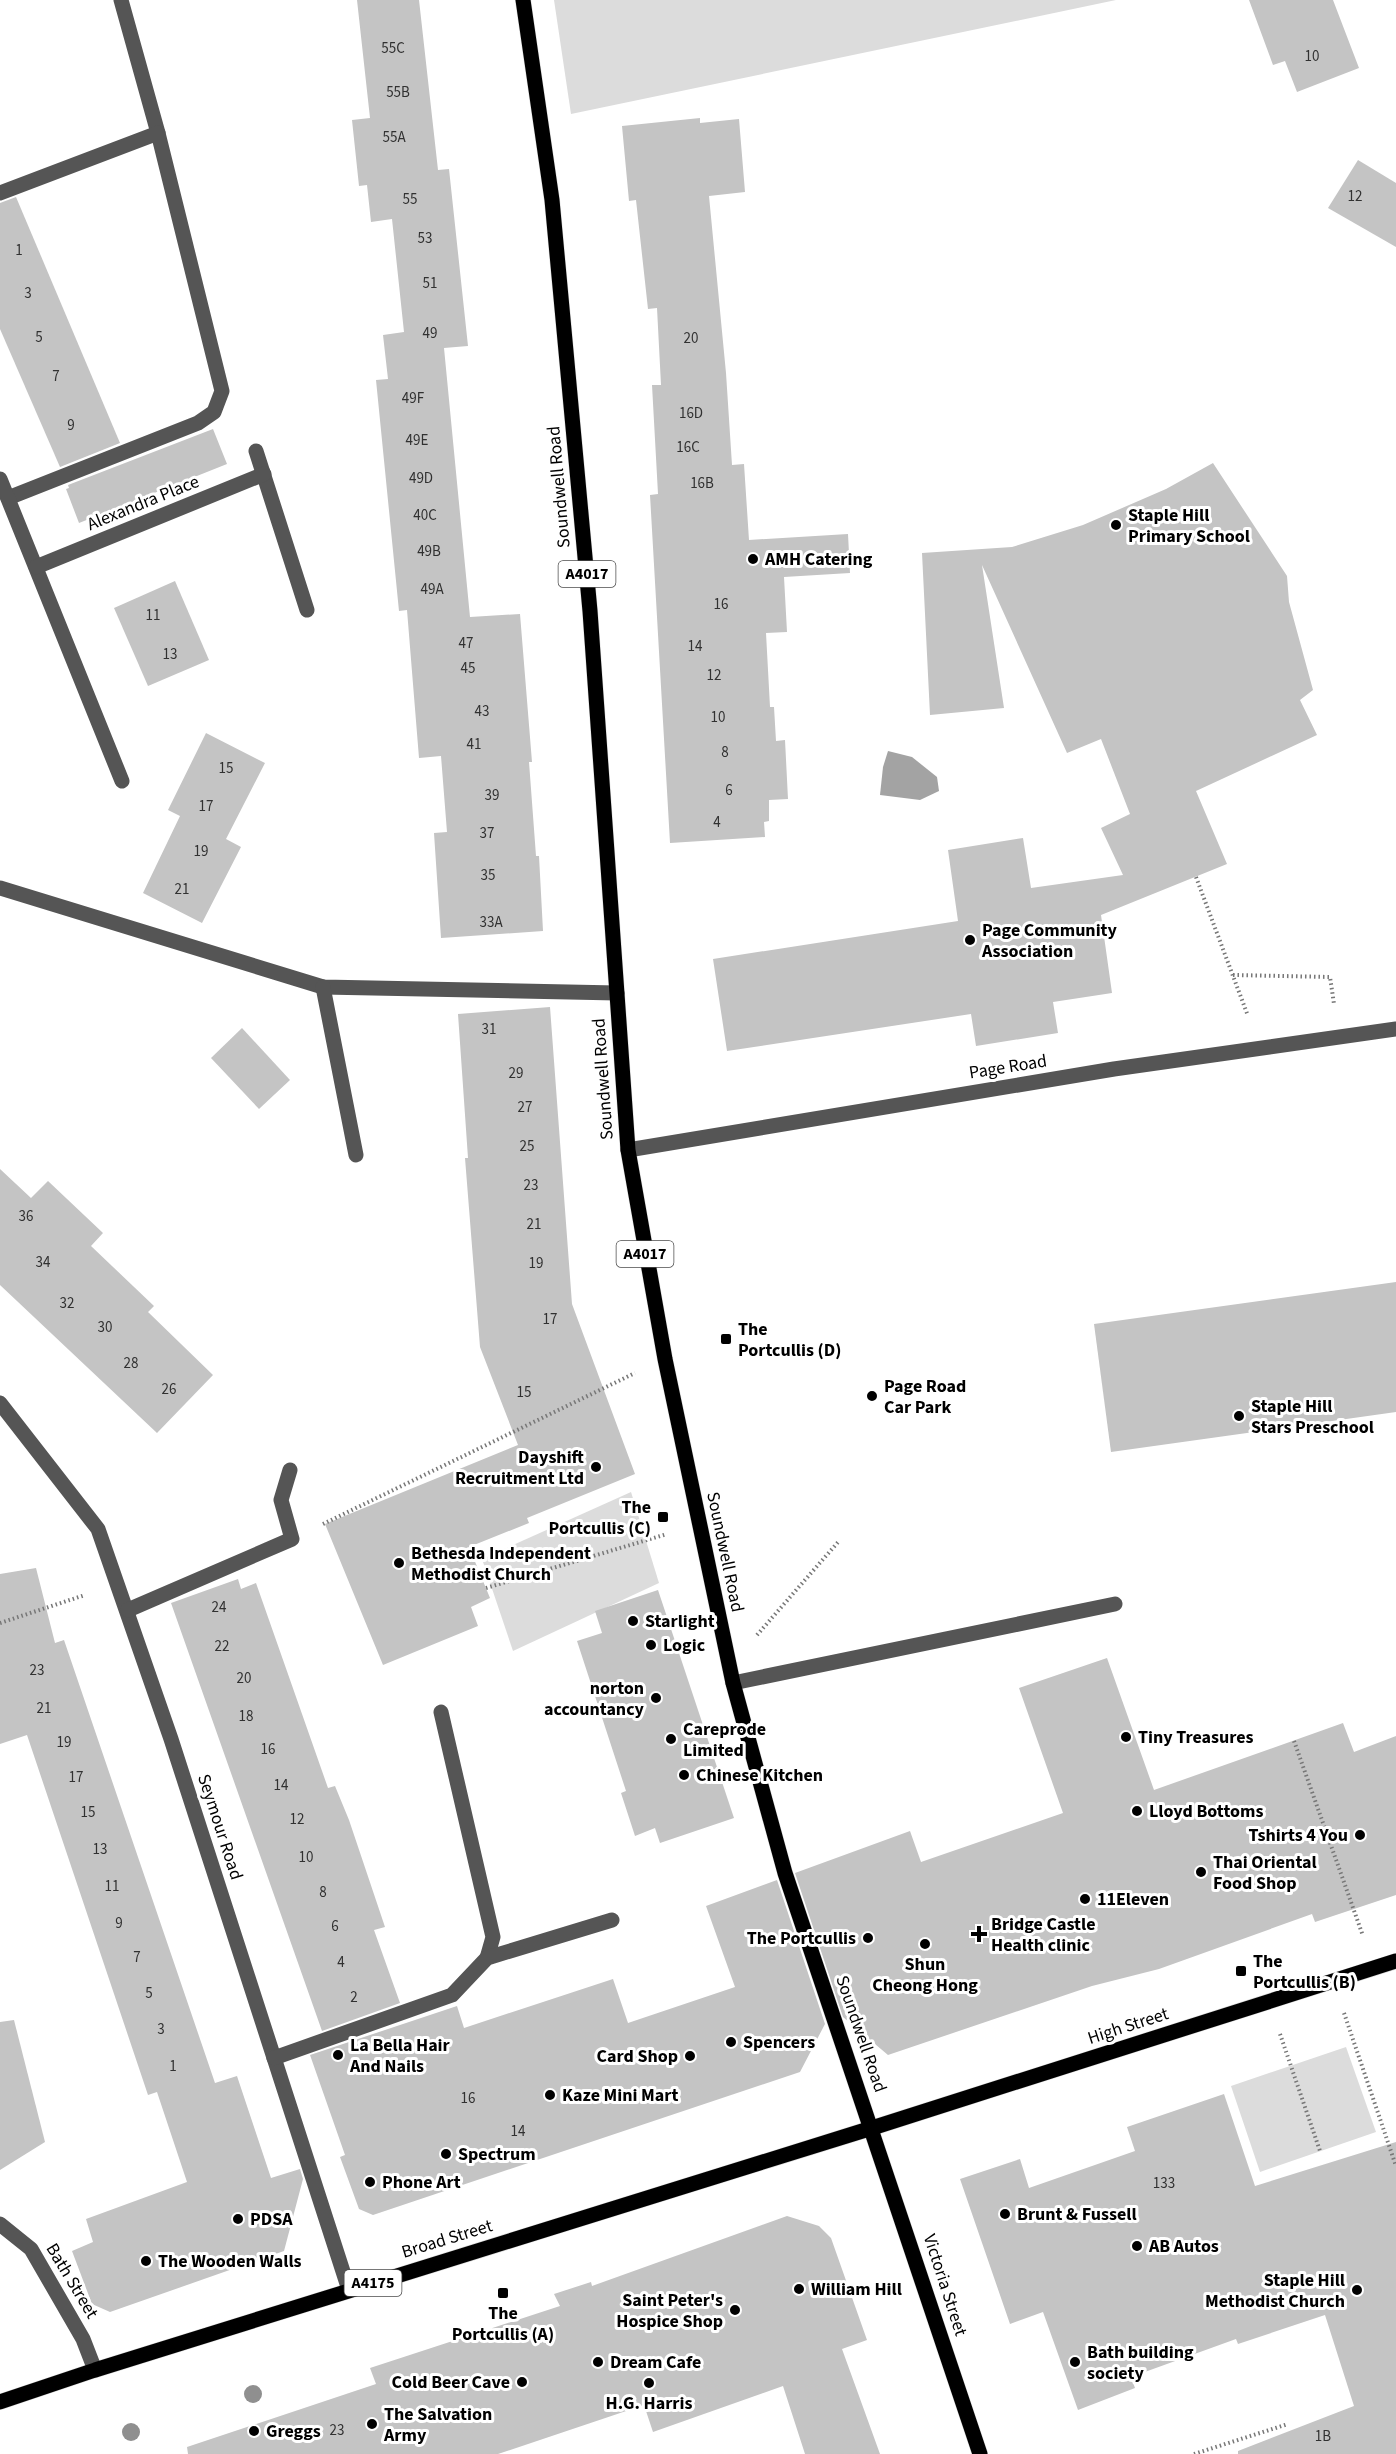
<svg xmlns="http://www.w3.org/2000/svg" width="1396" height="2454" viewBox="0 0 1396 2454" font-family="'Source Sans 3',sans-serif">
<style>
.green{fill:#dcdcdc}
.water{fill:#a3a3a3}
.building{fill:#c4c4c4}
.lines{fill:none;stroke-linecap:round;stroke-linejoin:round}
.major-casing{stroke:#dbdbdb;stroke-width:16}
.path{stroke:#777;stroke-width:4;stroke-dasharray:1.5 3;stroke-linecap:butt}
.minor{stroke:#555;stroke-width:15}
.major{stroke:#000;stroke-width:15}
.tree{fill:#8f8f8f}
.poi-dot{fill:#000;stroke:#fff;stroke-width:2}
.labels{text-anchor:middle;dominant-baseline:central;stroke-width:6;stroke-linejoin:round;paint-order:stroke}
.number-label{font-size:15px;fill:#313131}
.shield{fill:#fff;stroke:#4c4c4c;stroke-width:1.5}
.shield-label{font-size:16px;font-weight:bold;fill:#000}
.street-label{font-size:18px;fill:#000;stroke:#fff}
.poi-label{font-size:18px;font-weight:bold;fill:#000;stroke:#fff;text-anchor:start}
</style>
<rect width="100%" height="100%" fill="#fff"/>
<g class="green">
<path d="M 554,0 L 1116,0 L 571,114 Z"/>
<path d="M 631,1492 L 659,1583 L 513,1651 L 482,1559 Z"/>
<path d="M 1346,2047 L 1376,2132 L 1260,2172 L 1231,2086 Z"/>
</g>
<path class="water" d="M 888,751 L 912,757 L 937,777 L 939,791 L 920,800 L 880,795 L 883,767 Z"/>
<g class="building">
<path d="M 357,0 L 419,0 L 438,170 L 449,169 L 468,346 L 444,348 L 470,617 L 520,614 L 532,762 L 529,762 L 536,856 L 539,856 L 543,931 L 441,938 L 434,833 L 447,832 L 441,756 L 419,758 L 407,610 L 399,611 L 376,380 L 388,379 L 383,335 L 404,332 L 392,219 L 371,222 L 367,185 L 359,186 L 352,120 L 370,118 Z"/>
<path d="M 1249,0 L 1333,0 L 1359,68 L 1297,92 L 1285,61 L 1273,65 Z"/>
<path d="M 700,118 L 700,123 L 739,119 L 745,192 L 709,196 L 726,373 L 732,465 L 744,464 L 749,540 L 848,534 L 850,573 L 784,577 L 787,632 L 766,633 L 770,707 L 774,707 L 776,741 L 785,740 L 788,799 L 769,800 L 769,821 L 764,822 L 765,837 L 670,843 L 650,495 L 658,494 L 652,385 L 661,385 L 657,308 L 648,309 L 636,200 L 629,201 L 622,126 Z"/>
<path d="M 1358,160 L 1396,183 L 1396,247 L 1328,208 Z"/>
<path d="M 16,197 L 120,443 L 60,467 L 0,329 L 0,203 Z"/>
<path d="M 213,429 L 227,464 L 79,523 L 66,489 L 69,488 L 68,485 Z"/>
<path d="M 1213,463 L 1287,576 L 1289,602 L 1313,690 L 1300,700 L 1317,735 L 1196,791 L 1227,864 L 1101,915 L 1112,993 L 1053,1002 L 1058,1033 L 976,1046 L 971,1014 L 727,1051 L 713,959 L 958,921 L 948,850 L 1023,838 L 1031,888 L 1123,875 L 1101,828 L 1130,814 L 1101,739 L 1067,753 L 982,565 L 1004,708 L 930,715 L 922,553 L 1012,547 L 1083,525 L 1166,489 Z"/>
<path d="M 175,581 L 209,660 L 148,686 L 114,608 Z"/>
<path d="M 206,733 L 265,763 L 226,839 L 241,847 L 202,923 L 143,893 L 180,816 L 168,810 Z"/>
<path d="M 550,1007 L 572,1304 L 635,1474 L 527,1518 L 529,1523 L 469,1547 L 490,1598 L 471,1607 L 478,1626 L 383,1665 L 325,1524 L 518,1445 L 480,1347 L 465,1158 L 468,1158 L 458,1014 Z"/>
<path d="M 242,1028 L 290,1080 L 259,1109 L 211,1058 Z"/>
<path d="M 0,1169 L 31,1198 L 48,1181 L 103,1233 L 91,1246 L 154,1306 L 148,1312 L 213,1375 L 157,1433 L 0,1285 Z"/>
<path d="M 1396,1282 L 1396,1412 L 1111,1452 L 1094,1324 Z"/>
<path d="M 36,1568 L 55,1643 L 64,1640 L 215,2083 L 237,2076 L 271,2178 L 300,2169 L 303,2179 L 284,2251 L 110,2312 L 92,2304 L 72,2251 L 93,2242 L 86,2219 L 187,2182 L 157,2092 L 148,2095 L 27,1735 L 0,1744 L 0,1574 Z"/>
<path d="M 238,1579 L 241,1589 L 256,1583 L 328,1788 L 335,1786 L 349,1820 L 385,1927 L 374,1930 L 400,2003 L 322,2031 L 171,1603 Z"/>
<path d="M 658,1590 L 734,1818 L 660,1843 L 655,1828 L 635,1836 L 621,1793 L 626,1791 L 577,1641 L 602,1633 L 595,1611 Z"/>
<path d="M 1107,1658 L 1154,1790 L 1343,1723 L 1354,1752 L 1396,1736 L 1396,1895 L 1315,1922 L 1312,1914 L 1159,1969 L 1092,1986 L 888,2055 L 843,2017 L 795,1873 L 910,1831 L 921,1862 L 1063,1813 L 1019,1688 Z"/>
<path d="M 777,1880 L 825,2024 L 800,2072 L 373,2215 L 359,2209 L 340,2157 L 345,2155 L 310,2055 L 457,2006 L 464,2028 L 613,1979 L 628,2023 L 735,1987 L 706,1906 Z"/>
<path d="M 14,2020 L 45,2142 L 0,2170 L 0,2022 Z"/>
<path d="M 1224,2094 L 1255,2186 L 1396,2142 L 1396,2454 L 1238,2454 L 1238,2451 L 1354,2406 L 1325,2315 L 1238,2344 L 1236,2339 L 1131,2377 L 1135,2388 L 1078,2410 L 1043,2312 L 1010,2324 L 960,2179 L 1020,2159 L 1029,2188 L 1135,2151 L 1127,2127 Z"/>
<path d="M 787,2216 L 819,2226 L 831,2238 L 867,2340 L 842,2349 L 880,2454 L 805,2454 L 783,2386 L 653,2432 L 644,2405 L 498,2454 L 188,2454 L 187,2447 L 376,2384 L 370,2368 L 560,2306 L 554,2294 L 591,2282 L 592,2286 Z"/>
</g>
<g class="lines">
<g class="major-casing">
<g id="major">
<path d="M 523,0 L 552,200 L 590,611 L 628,1150 L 665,1359 L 733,1683 L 785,1873 L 980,2454"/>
<path d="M 0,2402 L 95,2370 L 872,2128 L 1396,1961"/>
</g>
</g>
<g class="path">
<path d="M 1196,877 L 1248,1016"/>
<path d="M 1233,975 L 1330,977 L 1334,1004"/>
<path d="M 323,1524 L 635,1373"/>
<path d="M 486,1588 L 667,1534"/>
<path d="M 0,1623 L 85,1595"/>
<path d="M 757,1635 L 839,1541"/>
<path d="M 1294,1741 L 1363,1936"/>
<path d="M 1344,2013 L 1396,2166"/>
<path d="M 1280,2034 L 1320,2151"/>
<path d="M 1194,2454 L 1288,2424"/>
</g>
<g class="minor">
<path d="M 121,0 L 158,133"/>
<path d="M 0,193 L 158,133 L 222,391 L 214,412 L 198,423 L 8,498"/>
<path d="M 256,451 L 307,610"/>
<path d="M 0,479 L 122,781"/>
<path d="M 36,567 L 264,474"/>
<path d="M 0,888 L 323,987 L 617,993"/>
<path d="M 323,987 L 356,1155"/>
<path d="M 628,1150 L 1114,1069 L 1396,1029"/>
<path d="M 0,1403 L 98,1529 L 171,1739 L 349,2290"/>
<path d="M 128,1610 L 292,1539 L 281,1500 L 290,1470"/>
<path d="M 733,1683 L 1115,1604"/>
<path d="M 441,1712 L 493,1937 L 487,1958"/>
<path d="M 274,2058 L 452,1995 L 487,1958 L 612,1920"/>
<path d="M 0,2224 L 31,2249 L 83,2339 L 95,2370"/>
</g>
<use href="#major" class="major"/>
</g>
<g class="tree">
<circle cx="253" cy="2394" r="9"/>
<circle cx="131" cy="2432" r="9"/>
</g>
<g class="poi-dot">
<circle cx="1116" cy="525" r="6"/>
<circle cx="753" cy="559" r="6"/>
<circle cx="970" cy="940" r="6"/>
<rect x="720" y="1333" width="12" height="12" rx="3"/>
<circle cx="872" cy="1396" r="6"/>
<circle cx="1239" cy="1416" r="6"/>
<circle cx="596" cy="1467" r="6"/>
<rect x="657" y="1511" width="12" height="12" rx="3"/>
<circle cx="399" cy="1563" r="6"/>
<circle cx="633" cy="1621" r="6"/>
<circle cx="651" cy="1645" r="6"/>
<circle cx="656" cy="1698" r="6"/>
<circle cx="1126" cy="1737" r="6"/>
<circle cx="671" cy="1739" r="6"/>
<circle cx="684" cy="1775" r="6"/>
<circle cx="1137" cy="1811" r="6"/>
<circle cx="1360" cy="1835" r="6"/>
<circle cx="1201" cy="1872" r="6"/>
<circle cx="1085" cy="1899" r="6"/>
<path d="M976 1925h6v6h6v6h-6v6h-6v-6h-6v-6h6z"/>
<circle cx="868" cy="1938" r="6"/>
<circle cx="925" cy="1944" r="6"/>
<rect x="1235" y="1965" width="12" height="12" rx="3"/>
<circle cx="731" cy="2042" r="6"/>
<circle cx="338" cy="2055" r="6"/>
<circle cx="690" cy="2056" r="6"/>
<circle cx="550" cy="2095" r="6"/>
<circle cx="446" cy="2154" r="6"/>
<circle cx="370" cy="2182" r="6"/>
<circle cx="1005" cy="2214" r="6"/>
<circle cx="238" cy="2219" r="6"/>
<circle cx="1137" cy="2246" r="6"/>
<circle cx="146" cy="2261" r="6"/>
<circle cx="799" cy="2289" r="6"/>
<circle cx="1357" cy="2290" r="6"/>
<rect x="497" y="2287" width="12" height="12" rx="3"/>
<circle cx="735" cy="2310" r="6"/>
<circle cx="598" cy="2362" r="6"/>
<circle cx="1075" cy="2362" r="6"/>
<circle cx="522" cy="2382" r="6"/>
<circle cx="649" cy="2383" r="6"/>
<circle cx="372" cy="2424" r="6"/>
<circle cx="254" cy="2431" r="6"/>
</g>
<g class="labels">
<g class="number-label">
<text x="393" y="48">55C</text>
<text x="1312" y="56">10</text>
<text x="398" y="92">55B</text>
<text x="394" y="137">55A</text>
<text x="1355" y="196">12</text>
<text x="410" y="199">55</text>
<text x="425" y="238">53</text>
<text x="19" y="250">1</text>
<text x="430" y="283">51</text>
<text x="28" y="293">3</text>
<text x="430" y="333">49</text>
<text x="39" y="337">5</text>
<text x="691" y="338">20</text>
<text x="56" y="376">7</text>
<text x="413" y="398">49F</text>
<text x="691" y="413">16D</text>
<text x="71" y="425">9</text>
<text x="417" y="440">49E</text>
<text x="688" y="447">16C</text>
<text x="421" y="478">49D</text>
<text x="702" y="483">16B</text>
<text x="425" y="515">40C</text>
<text x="429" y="551">49B</text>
<text x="432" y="589">49A</text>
<text x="721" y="604">16</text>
<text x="153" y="615">11</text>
<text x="466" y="643">47</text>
<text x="695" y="646">14</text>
<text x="170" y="654">13</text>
<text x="468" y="668">45</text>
<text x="714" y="675">12</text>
<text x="482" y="711">43</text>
<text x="718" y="717">10</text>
<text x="474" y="744">41</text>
<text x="725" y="752">8</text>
<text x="226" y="768">15</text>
<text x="729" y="790">6</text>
<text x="492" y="795">39</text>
<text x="206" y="806">17</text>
<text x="717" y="822">4</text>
<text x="487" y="833">37</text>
<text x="201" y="851">19</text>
<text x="488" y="875">35</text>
<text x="182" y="889">21</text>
<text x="491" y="922">33A</text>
<text x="489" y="1029">31</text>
<text x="516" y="1073">29</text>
<text x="525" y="1107">27</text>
<text x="527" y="1146">25</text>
<text x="531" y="1185">23</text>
<text x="26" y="1216">36</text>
<text x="534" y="1224">21</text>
<text x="43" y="1262">34</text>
<text x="536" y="1263">19</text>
<text x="67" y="1303">32</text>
<text x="550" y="1319">17</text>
<text x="105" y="1327">30</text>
<text x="131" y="1363">28</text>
<text x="169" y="1389">26</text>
<text x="524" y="1392">15</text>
<text x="219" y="1607">24</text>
<text x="222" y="1646">22</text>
<text x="37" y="1670">23</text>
<text x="244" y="1678">20</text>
<text x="44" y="1708">21</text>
<text x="246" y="1716">18</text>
<text x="64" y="1742">19</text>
<text x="268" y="1749">16</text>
<text x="76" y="1777">17</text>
<text x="281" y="1785">14</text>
<text x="88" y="1812">15</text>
<text x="297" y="1819">12</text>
<text x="100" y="1849">13</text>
<text x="306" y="1857">10</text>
<text x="112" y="1886">11</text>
<text x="323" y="1892">8</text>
<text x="119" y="1923">9</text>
<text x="335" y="1926">6</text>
<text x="137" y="1957">7</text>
<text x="341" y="1962">4</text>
<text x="149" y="1993">5</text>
<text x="354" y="1997">2</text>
<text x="161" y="2029">3</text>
<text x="173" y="2066">1</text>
<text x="468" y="2098">16</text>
<text x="518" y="2131">14</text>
<text x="1164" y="2183">133</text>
<text x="337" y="2430">23</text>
<text x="1323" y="2436">1B</text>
</g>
<g class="shield">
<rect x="558.5" y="561" width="57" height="26" rx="4.5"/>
<rect x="616.5" y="1241" width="57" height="26" rx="4.5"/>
<rect x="344.5" y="2270" width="57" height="26" rx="4.5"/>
</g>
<g class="shield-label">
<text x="587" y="574">A4017</text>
<text x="645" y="1254">A4017</text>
<text x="373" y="2283">A4175</text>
</g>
<g class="street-label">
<text transform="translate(559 487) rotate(-95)">Soundwell Road</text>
<text transform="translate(143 503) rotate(-22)">Alexandra Place</text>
<text transform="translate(1008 1067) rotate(-9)">Page Road</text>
<text transform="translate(603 1079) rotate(-94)">Soundwell Road</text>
<text transform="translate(725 1552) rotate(78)">Soundwell Road</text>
<text transform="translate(220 1827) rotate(72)">Seymour Road</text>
<text transform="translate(1128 2026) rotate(-18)">High Street</text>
<text transform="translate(861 2034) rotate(71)">Soundwell Road</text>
<text transform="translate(447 2239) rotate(-17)">Broad Street</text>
<text transform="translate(72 2281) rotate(59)">Bath Street</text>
<text transform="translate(945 2285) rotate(72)">Victoria Street</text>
</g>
<g class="poi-label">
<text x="1128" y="515">Staple Hill<tspan x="1128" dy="21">Primary School</tspan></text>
<text x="765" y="559">AMH Catering</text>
<text x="982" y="930">Page Community<tspan x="982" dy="21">Association</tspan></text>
<text x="738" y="1329">The<tspan x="738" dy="21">Portcullis (D)</tspan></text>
<text x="884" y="1386">Page Road<tspan x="884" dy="21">Car Park</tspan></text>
<text x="1251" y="1406">Staple Hill<tspan x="1251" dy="21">Stars Preschool</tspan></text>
<text x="584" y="1457" text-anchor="end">Dayshift<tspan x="584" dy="21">Recruitment Ltd</tspan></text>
<text x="651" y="1507" text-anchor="end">The<tspan x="651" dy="21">Portcullis (C)</tspan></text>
<text x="411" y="1553">Bethesda Independent<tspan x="411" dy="21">Methodist Church</tspan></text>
<text x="645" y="1621">Starlight</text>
<text x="663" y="1645">Logic</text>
<text x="644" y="1688" text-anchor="end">norton<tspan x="644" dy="21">accountancy</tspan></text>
<text x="683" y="1729">Careprode<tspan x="683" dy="21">Limited</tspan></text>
<text x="1138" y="1737">Tiny Treasures</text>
<text x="696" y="1775">Chinese Kitchen</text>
<text x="1149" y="1811">Lloyd Bottoms</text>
<text x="1348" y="1835" text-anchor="end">Tshirts 4 You</text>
<text x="1213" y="1862">Thai Oriental<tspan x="1213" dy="21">Food Shop</tspan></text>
<text x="1097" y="1899">11Eleven</text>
<text x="991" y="1924">Bridge Castle<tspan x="991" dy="21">Health clinic</tspan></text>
<text x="856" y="1938" text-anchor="end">The Portcullis</text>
<text x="1253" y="1961">The<tspan x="1253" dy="21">Portcullis (B)</tspan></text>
<text x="925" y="1964" text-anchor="middle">Shun<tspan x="925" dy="21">Cheong Hong</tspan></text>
<text x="743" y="2042">Spencers</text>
<text x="350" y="2045">La Bella Hair<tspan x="350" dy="21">And Nails</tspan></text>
<text x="678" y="2056" text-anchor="end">Card Shop</text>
<text x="562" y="2095">Kaze Mini Mart</text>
<text x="458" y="2154">Spectrum</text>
<text x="382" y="2182">Phone Art</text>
<text x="1017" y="2214">Brunt &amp; Fussell</text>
<text x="250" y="2219">PDSA</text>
<text x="1149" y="2246">AB Autos</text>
<text x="158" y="2261">The Wooden Walls</text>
<text x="1345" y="2280" text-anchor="end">Staple Hill<tspan x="1345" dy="21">Methodist Church</tspan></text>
<text x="811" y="2289">William Hill</text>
<text x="723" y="2300" text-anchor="end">Saint Peter's<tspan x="723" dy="21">Hospice Shop</tspan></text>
<text x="503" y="2313" text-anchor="middle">The<tspan x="503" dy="21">Portcullis (A)</tspan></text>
<text x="1087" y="2352">Bath building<tspan x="1087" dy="21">society</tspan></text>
<text x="610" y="2362">Dream Cafe</text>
<text x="510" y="2382" text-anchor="end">Cold Beer Cave</text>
<text x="649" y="2403" text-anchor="middle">H.G. Harris</text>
<text x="384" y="2414">The Salvation<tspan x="384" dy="21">Army</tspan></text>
<text x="266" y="2431">Greggs</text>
</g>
</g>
</svg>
